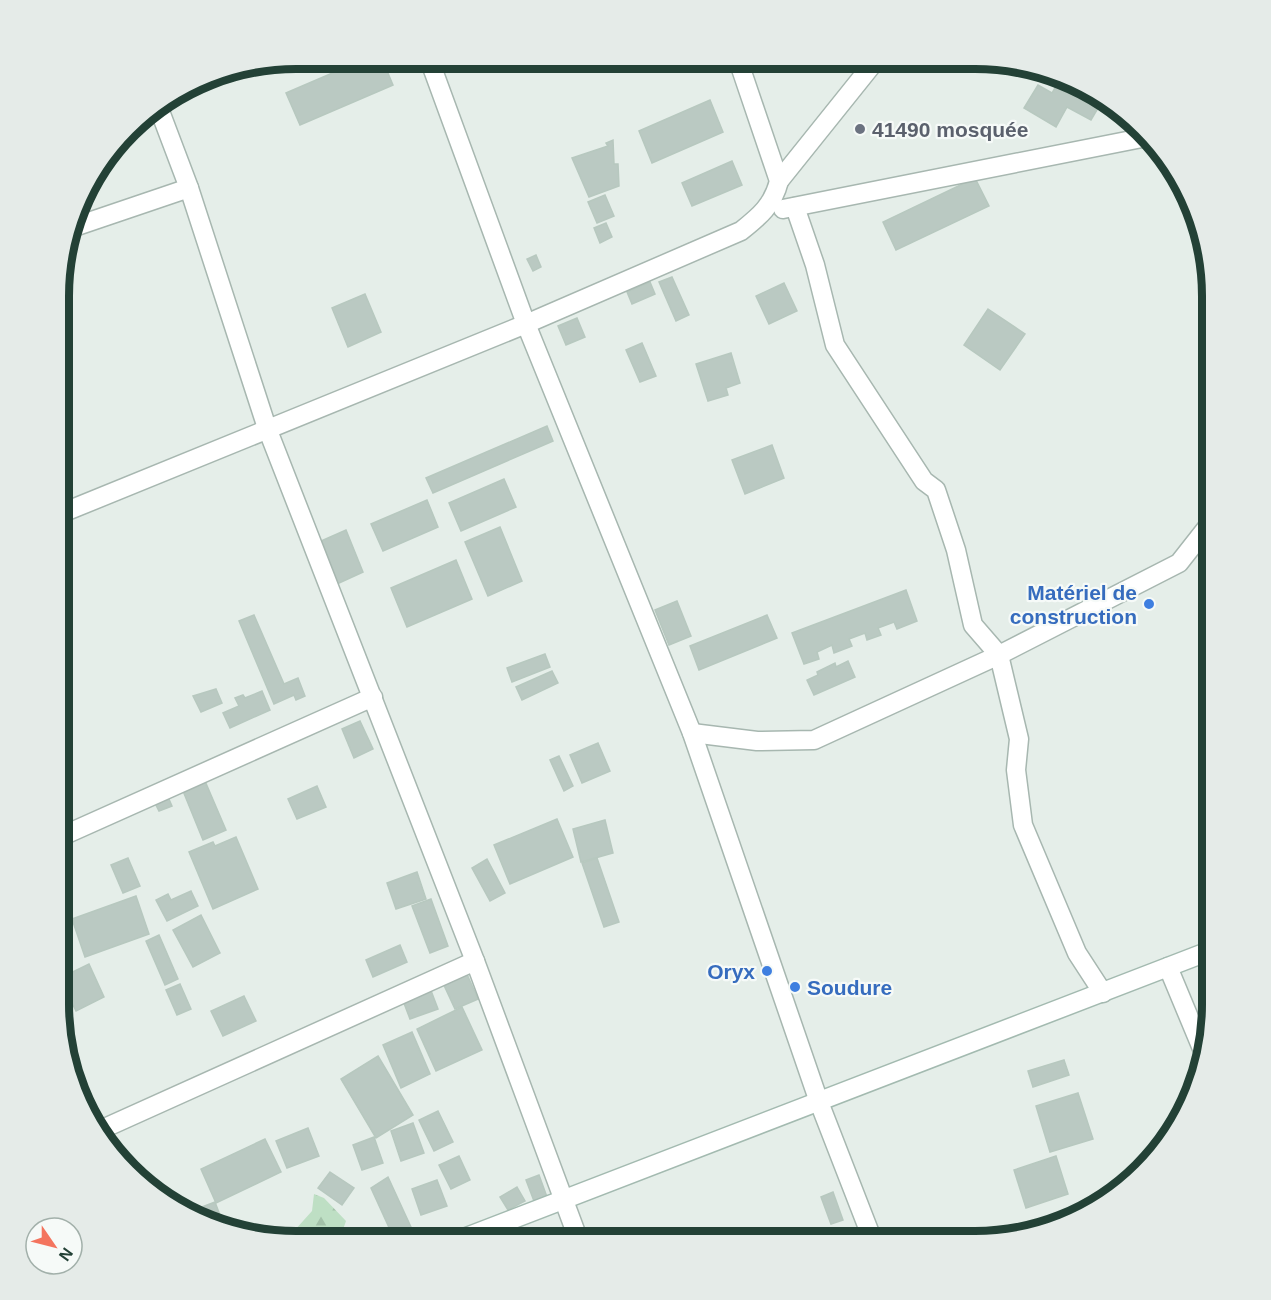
<svg xmlns="http://www.w3.org/2000/svg" width="1271" height="1300" viewBox="0 0 1271 1300" font-family="Arial,sans-serif">
<style>
.forest{fill:url(#forest-firs)}
.building{fill:#bac9c2;stroke:#b7c8bf;stroke-width:1.5}
.lines{fill:none;stroke-linecap:round;stroke-linejoin:round}
.street-casing{stroke:#a7b7b0;stroke-width:21}
.secondary-casing{stroke:#a3bab0;stroke-width:21}
.street{stroke:#fff;stroke-width:18}
.secondary{stroke:#fff;stroke-width:18}
.worship-dot{fill:#6b7280;stroke:#f6faf8;stroke-width:2}
.shop-dot{fill:#3f7fe0;stroke:#f6faf8;stroke-width:2}
.labels{text-anchor:middle;dominant-baseline:central;stroke-width:4.5;stroke-linejoin:round;paint-order:stroke}
.worship-label{font-size:21px;font-weight:bold;fill:#5b616d;stroke:#f6faf8;text-anchor:start}
.shop-label{font-size:21px;font-weight:bold;fill:#366cbe;stroke:#f6faf8;text-anchor:end}
.rim{fill:none;stroke:#234136;stroke-width:8}
</style>
<defs>
<pattern id="forest-firs" width="22" height="20" patternUnits="userSpaceOnUse" patternTransform="scale(1.5)"><rect width="22" height="20" fill="#bedfc4"/><path d="M5 1l3.5 6h-7zM16 11l3.5 6h-7z" fill="#a3c1a9"/></pattern>
</defs>
<rect width="100%" height="100%" fill="#e5eee9"/>
<path class="forest" d="M 314,1194 L 324,1198 L 346,1221 L 339,1241 L 285,1241 L 312,1211 Z"/>
<g class="building">
<path d="M 365,59 L 382,59 L 393,85 L 300,125 L 286,93 Z"/>
<path d="M 995,60 L 1006,60 L 1018,64 L 1009,74 Z"/>
<path d="M 1060,79 L 1101,103 L 1091,120 L 1067,107 L 1056,127 L 1024,108 L 1038,85 L 1052,93 Z"/>
<path d="M 1076,84 L 1094,90 L 1110,104 Z"/>
<path d="M 710,100 L 723,132 L 652,163 L 639,131 Z"/>
<path d="M 613,140 L 614,164 L 618,164 L 619,186 L 589,197 L 572,158 L 608,146 L 606,143 Z"/>
<path d="M 732,161 L 742,185 L 692,206 L 682,183 Z"/>
<path d="M 975,178 L 989,206 L 896,250 L 883,222 Z"/>
<path d="M 605,195 L 614,216 L 597,223 L 588,202 Z"/>
<path d="M 606,223 L 612,237 L 600,243 L 594,228 Z"/>
<path d="M 536,255 L 541,267 L 533,271 L 527,259 Z"/>
<path d="M 672,277 L 689,315 L 676,321 L 659,282 Z"/>
<path d="M 650,282 L 655,294 L 632,304 L 627,292 Z"/>
<path d="M 784,283 L 797,311 L 769,324 L 756,296 Z"/>
<path d="M 365,294 L 381,332 L 348,347 L 332,308 Z"/>
<path d="M 988,309 L 1025,334 L 1000,370 L 964,345 Z"/>
<path d="M 577,318 L 585,337 L 566,345 L 558,326 Z"/>
<path d="M 642,343 L 656,376 L 640,382 L 626,350 Z"/>
<path d="M 731,353 L 740,383 L 726,388 L 728,395 L 708,401 L 696,364 Z"/>
<path d="M 547,426 L 553,441 L 433,493 L 426,478 Z"/>
<path d="M 772,445 L 784,478 L 745,494 L 732,460 Z"/>
<path d="M 504,479 L 516,507 L 461,531 L 449,503 Z"/>
<path d="M 427,500 L 438,527 L 383,551 L 371,524 Z"/>
<path d="M 500,527 L 522,581 L 488,596 L 465,542 Z"/>
<path d="M 346,530 L 363,572 L 337,584 L 319,542 Z"/>
<path d="M 456,560 L 472,599 L 407,627 L 391,588 Z"/>
<path d="M 906,590 L 917,621 L 897,629 L 894,622 L 878,628 L 881,635 L 867,640 L 865,633 L 849,639 L 852,646 L 834,653 L 832,645 L 817,652 L 819,659 L 804,664 L 792,633 Z"/>
<path d="M 677,601 L 691,636 L 669,645 L 655,610 Z"/>
<path d="M 254,615 L 284,684 L 298,678 L 305,696 L 296,700 L 294,695 L 274,704 L 239,621 Z"/>
<path d="M 767,615 L 777,638 L 699,670 L 690,646 Z"/>
<path d="M 545,654 L 550,667 L 512,682 L 507,668 Z"/>
<path d="M 848,661 L 855,677 L 814,695 L 807,680 L 818,675 L 817,672 L 835,663 L 836,667 Z"/>
<path d="M 552,671 L 558,683 L 522,700 L 516,687 Z"/>
<path d="M 216,689 L 222,703 L 201,712 L 193,696 Z"/>
<path d="M 262,691 L 270,710 L 230,728 L 223,713 L 239,706 L 235,698 L 243,695 L 245,698 Z"/>
<path d="M 360,721 L 373,749 L 354,758 L 342,729 Z"/>
<path d="M 598,743 L 610,771 L 582,783 L 570,755 Z"/>
<path d="M 559,756 L 573,786 L 564,791 L 550,760 Z"/>
<path d="M 205,781 L 226,830 L 203,840 L 183,791 Z"/>
<path d="M 317,786 L 326,807 L 297,819 L 288,799 Z"/>
<path d="M 168,797 L 172,806 L 159,811 L 155,803 Z"/>
<path d="M 557,819 L 573,857 L 510,884 L 494,845 Z"/>
<path d="M 605,820 L 613,853 L 581,862 L 573,829 Z"/>
<path d="M 236,837 L 258,889 L 213,909 L 189,852 L 213,842 L 215,846 Z"/>
<path d="M 128,858 L 140,886 L 123,893 L 111,865 Z"/>
<path d="M 597,858 L 619,922 L 604,927 L 582,863 Z"/>
<path d="M 487,859 L 505,893 L 490,901 L 472,868 Z"/>
<path d="M 417,872 L 426,899 L 396,909 L 387,883 Z"/>
<path d="M 191,891 L 198,906 L 167,921 L 156,900 L 168,894 L 171,900 Z"/>
<path d="M 136,896 L 149,934 L 85,957 L 72,919 Z"/>
<path d="M 431,899 L 448,946 L 430,953 L 412,906 Z"/>
<path d="M 201,915 L 220,953 L 193,967 L 173,930 Z"/>
<path d="M 159,935 L 178,979 L 165,985 L 146,941 Z"/>
<path d="M 400,945 L 407,962 L 373,977 L 366,960 Z"/>
<path d="M 89,964 L 104,997 L 76,1011 L 60,978 Z"/>
<path d="M 466,972 L 478,999 L 455,1009 L 443,983 Z"/>
<path d="M 180,984 L 191,1009 L 177,1015 L 166,990 Z"/>
<path d="M 430,988 L 438,1009 L 410,1019 L 402,998 Z"/>
<path d="M 244,996 L 256,1021 L 223,1036 L 211,1011 Z"/>
<path d="M 462,1007 L 482,1050 L 436,1071 L 417,1029 Z"/>
<path d="M 412,1032 L 430,1074 L 401,1088 L 383,1045 Z"/>
<path d="M 378,1056 L 413,1115 L 376,1138 L 341,1079 Z"/>
<path d="M 1064,1060 L 1069,1075 L 1033,1087 L 1028,1071 Z"/>
<path d="M 80,1073 L 89,1093 L 80,1097 L 70,1077 Z"/>
<path d="M 1078,1093 L 1093,1139 L 1050,1152 L 1036,1106 Z"/>
<path d="M 438,1111 L 453,1142 L 434,1151 L 419,1120 Z"/>
<path d="M 413,1123 L 424,1153 L 401,1161 L 391,1131 Z"/>
<path d="M 308,1128 L 319,1156 L 287,1168 L 276,1141 Z"/>
<path d="M 374,1137 L 383,1163 L 362,1170 L 353,1145 Z"/>
<path d="M 265,1139 L 281,1172 L 216,1203 L 201,1169 Z"/>
<path d="M 459,1156 L 470,1180 L 451,1189 L 439,1165 Z"/>
<path d="M 1056,1156 L 1068,1194 L 1026,1208 L 1014,1170 Z"/>
<path d="M 330,1172 L 354,1188 L 342,1205 L 318,1188 Z"/>
<path d="M 539,1175 L 547,1197 L 534,1201 L 526,1180 Z"/>
<path d="M 388,1177 L 411,1227 L 392,1234 L 371,1188 Z"/>
<path d="M 437,1180 L 447,1206 L 421,1215 L 412,1189 Z"/>
<path d="M 517,1187 L 525,1201 L 508,1210 L 500,1197 Z"/>
<path d="M 833,1192 L 843,1220 L 831,1224 L 821,1197 Z"/>
<path d="M 215,1202 L 224,1226 L 190,1217 L 186,1213 Z"/>
<path d="M 413,1228 L 418,1241 L 395,1241 L 393,1235 Z"/>
</g>
<g class="lines">
<g class="street-casing">
<g id="street">
<path d="M 429,59 L 526,324 L 692,733 L 819,1102 L 873,1241"/>
<path d="M 158,106 L 189,188 L 267,428 L 475,961 L 579,1241"/>
<path d="M 779,181 L 876,60"/>
<path d="M 795,207 L 815,265 L 835,345 L 924,481 L 936,490 L 956,550 L 973,625 L 999,655 L 1019,739 L 1016,770 L 1023,825 L 1077,953 L 1103,993"/>
<path d="M 783,209 L 1147,137"/>
<path d="M 71,228 L 189,188"/>
<path d="M 62,513 L 526,324 L 741,231 C 760,216 773,205 779,181 L 738,60"/>
<path d="M 692,733 L 757,741 L 814,740 L 999,655 L 1179,563 L 1212,521"/>
<path d="M 60,837 L 373,697"/>
<path d="M 1168,967 L 1203,1051"/>
<path d="M 98,1131 L 475,961"/>
</g>
</g>
<g class="secondary-casing">
<path id="secondary" d="M 456,1241 L 1212,950"/>
</g>
<use href="#street" class="street"/>
<use href="#secondary" class="secondary"/>
</g>
<circle class="worship-dot" cx="860" cy="129" r="6"/>
<g class="shop-dot">
<circle cx="1149" cy="604" r="6"/>
<circle cx="767" cy="971" r="6"/>
<circle cx="795" cy="987" r="6"/>
</g>
<g class="labels">
<g class="worship-label">
<text x="872" y="129">41490 mosquée</text>
</g>
<g class="shop-label">
<text x="1137" y="592">Matériel de<tspan x="1137" dy="24">construction</tspan></text>
<text x="755" y="971">Oryx</text>
<text x="807" y="987" text-anchor="start">Soudure</text>
</g>
</g>
<path d="M0 0H1271V1300H0ZM296 69H975A227 227 0 0 1 1202 296V1004A227 227 0 0 1 975 1231H296A227 227 0 0 1 69 1004V296A227 227 0 0 1 296 69Z" fill="#e5ebe8" fill-rule="evenodd"/>
<path class="rim" d="M296 69H975A227 227 0 0 1 1202 296V1004A227 227 0 0 1 975 1231H296A227 227 0 0 1 69 1004V296A227 227 0 0 1 296 69Z"/>
<g transform="translate(54 1246) rotate(125)"><circle r="28" fill="#f6faf8" stroke="#a2b0aa" stroke-width="1.5"/>
<path d="M0-4.5L10 22L0 15L-10 22Z" fill="#f3745e"/>
<text y="-9" font-size="16" font-weight="bold" text-anchor="middle" fill="#234136">N</text>
</g>
</svg>
